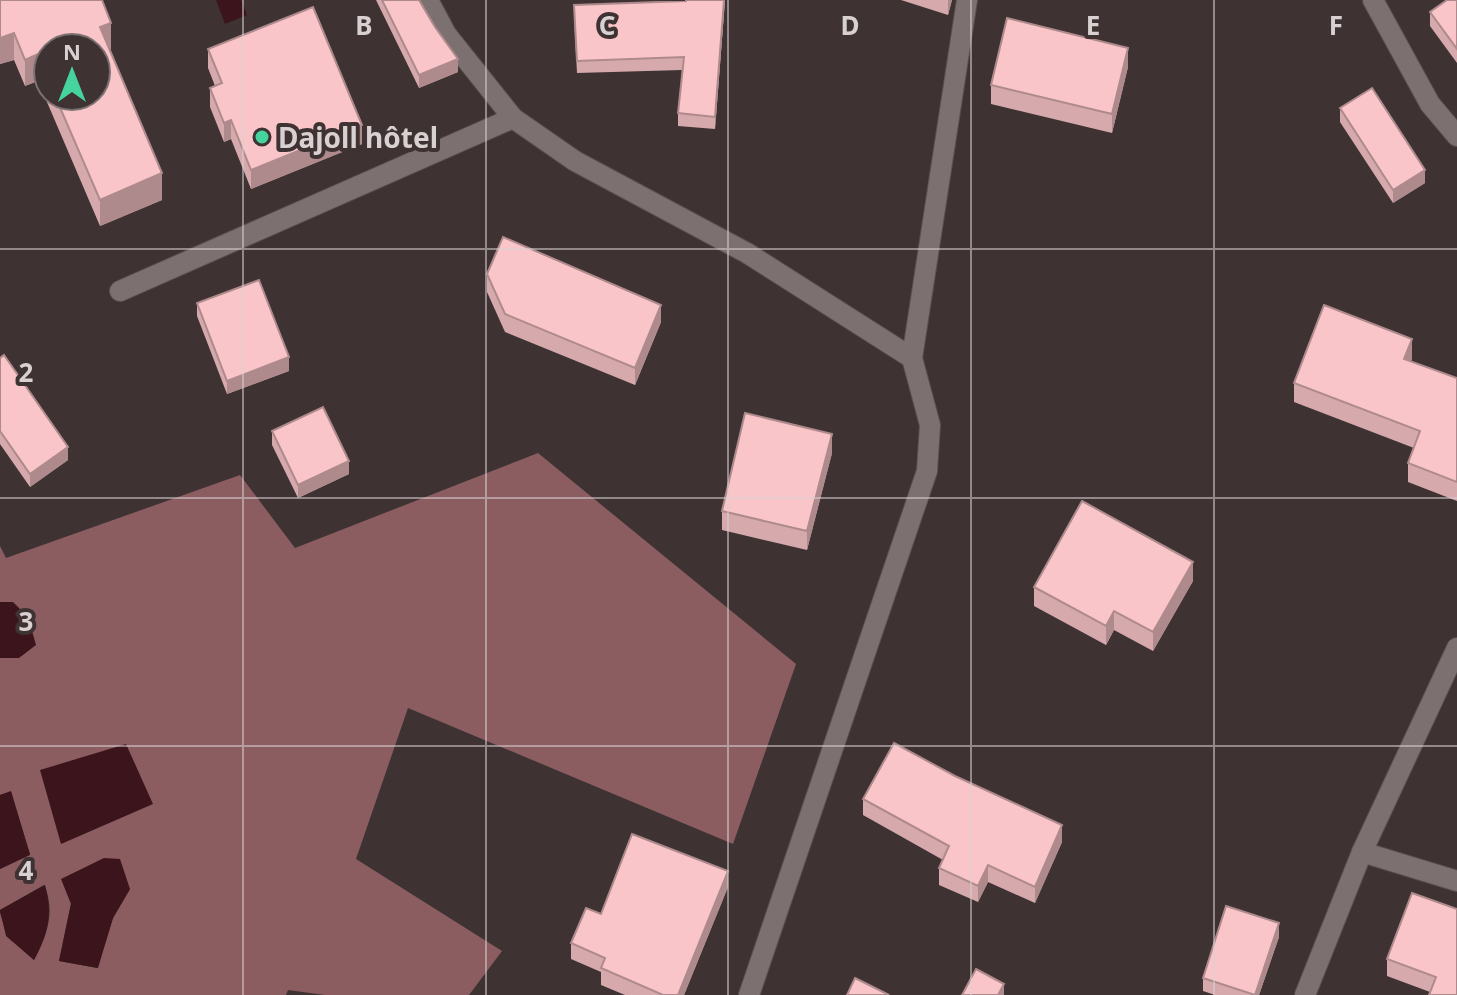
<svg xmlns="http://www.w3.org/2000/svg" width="1457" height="995" viewBox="0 0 1457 995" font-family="'Noto Sans',sans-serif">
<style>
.forest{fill:#8b5d61;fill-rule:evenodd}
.water{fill:#3b151b}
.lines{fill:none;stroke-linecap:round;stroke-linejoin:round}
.minor-casing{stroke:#5a5151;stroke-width:22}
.minor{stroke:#7d7071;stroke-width:20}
.wall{fill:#d6a9ac;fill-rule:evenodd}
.shaded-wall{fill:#ae8a8c}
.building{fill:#f9c5c8;stroke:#ae8a8c;stroke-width:2}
.grid{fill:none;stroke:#d8d0d1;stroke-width:2;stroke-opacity:0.55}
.poi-dot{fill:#46d49e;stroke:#3e3233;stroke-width:3}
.labels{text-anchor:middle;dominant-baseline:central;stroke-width:8;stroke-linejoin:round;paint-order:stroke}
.poi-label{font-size:28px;font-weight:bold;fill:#d8d0d1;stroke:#3e3233;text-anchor:start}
.grid-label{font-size:26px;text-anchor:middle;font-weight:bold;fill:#d8d0d1;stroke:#3e3233;stroke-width:8;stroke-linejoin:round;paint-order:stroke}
</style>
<rect width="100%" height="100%" fill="#3e3233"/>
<path class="forest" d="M 538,453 L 796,664 L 733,844 L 408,708 L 356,859 L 502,951 L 469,995 L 325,995 L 288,990 L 286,995 L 0,995 L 0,913 L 7,936 L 34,960 C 47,935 56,912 44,885 L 0,910 L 0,869 L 30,854 L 11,792 L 0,795 L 0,658 L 19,658 L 13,602 L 0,602 L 0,546 L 6,558 L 240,475 L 295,548 ZM 130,889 L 113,918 L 97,968 L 59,961 L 71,903 Z"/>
<g class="water">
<path d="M 216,0 L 241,0 L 247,15 L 225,24 Z"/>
<path d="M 0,602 L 13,602 L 28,617 L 36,645 L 19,658 L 0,658 Z"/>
<path d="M 126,744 L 153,804 L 61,844 L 40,770 Z"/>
<path d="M 11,791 L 30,855 L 0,869 L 0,795 Z"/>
<path d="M 104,858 L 120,859 L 130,889 L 113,918 L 98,968 L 59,961 L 71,904 L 61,879 Z"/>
<path d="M 45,885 C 53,914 48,934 34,960 L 6,936 L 0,910 Z"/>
</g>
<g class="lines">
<g class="minor-casing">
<g id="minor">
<path d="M 428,0 L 446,34 L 513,118 L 575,161 L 747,253 L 912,358"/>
<path d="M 1373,0 L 1430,104 L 1457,136"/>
<path d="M 120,291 L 513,118"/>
<path d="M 1362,852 L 1457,881"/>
<path d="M 749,995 L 927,471 L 930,425 L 912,358 L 967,0"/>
<path d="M 1305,995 L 1362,852 L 1457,648"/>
</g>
</g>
<use href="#minor" class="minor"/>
</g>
<g class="wall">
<path d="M 0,0 L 111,49 L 109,50 L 162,200 L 100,226 L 38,81 L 25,86 L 14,60 L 0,64 ZM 48,48 L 96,96 L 48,96 Z"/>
<path d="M 376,0 L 419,0 L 458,72 L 419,88 Z"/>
<path d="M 686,0 L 725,0 L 715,129 L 678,126 L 678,113 L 682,70 L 577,73 L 574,17 L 686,1 Z"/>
<path d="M 901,0 L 952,0 L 948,15 Z"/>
<path d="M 1457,0 L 1457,63 L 1430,26 L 1430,12 Z"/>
<path d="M 208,49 L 362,144 L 251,189 L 231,139 L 224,142 L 210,107 L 210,88 L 215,86 L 208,68 Z"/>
<path d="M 1128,67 L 1112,133 L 991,104 L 991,85 Z"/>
<path d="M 1340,108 L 1425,183 L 1393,203 L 1340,122 Z"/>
<path d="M 487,274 L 661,322 L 635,385 L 505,332 L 487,292 Z"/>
<path d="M 197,303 L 289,371 L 227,394 L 197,316 Z"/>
<path d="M 0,358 L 68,460 L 30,487 L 0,444 Z"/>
<path d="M 1412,358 L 1411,362 L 1457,378 L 1457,501 L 1408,482 L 1408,463 L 1414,448 L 1294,402 L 1294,383 Z"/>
<path d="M 272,431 L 349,474 L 298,498 L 272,445 Z"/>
<path d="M 832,453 L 807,550 L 722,530 L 722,511 Z"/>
<path d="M 1193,581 L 1153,651 L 1114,630 L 1106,645 L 1034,606 L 1034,587 Z"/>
<path d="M 863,799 L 1062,842 L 1035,903 L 988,882 L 978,902 L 939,885 L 939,868 L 943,860 L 863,815 Z"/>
<path d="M 728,887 L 684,995 L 625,995 L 601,985 L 601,972 L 571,959 L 571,943 L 601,914 Z"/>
<path d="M 1457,909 L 1457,995 L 1430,992 L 1387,976 L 1387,959 Z"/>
<path d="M 1279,937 L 1259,995 L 1215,995 L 1203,991 L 1203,978 Z"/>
</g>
<g class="shaded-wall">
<path d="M 724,0 L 725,0 L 715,129 L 715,117 Z"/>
<path d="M 948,0 L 952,0 L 948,15 Z"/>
<path d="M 111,23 L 111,49 L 100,54 L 100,27 Z"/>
<path d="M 14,33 L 14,60 L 0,64 L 0,38 Z"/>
<path d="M 1128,48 L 1128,67 L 1112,133 L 1112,114 Z"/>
<path d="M 38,54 L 38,81 L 25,86 L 25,60 Z"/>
<path d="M 458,59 L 458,72 L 419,88 L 419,75 Z"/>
<path d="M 231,120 L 231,139 L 224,142 L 224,123 Z"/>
<path d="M 362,125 L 362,144 L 251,189 L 251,170 Z"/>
<path d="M 1425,170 L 1425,183 L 1393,203 L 1393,190 Z"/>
<path d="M 162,173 L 162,200 L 100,226 L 100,200 Z"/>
<path d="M 661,305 L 661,322 L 635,385 L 635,368 Z"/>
<path d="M 1412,339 L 1412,358 L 1404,378 L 1404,359 Z"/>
<path d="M 289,357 L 289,371 L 227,394 L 227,381 Z"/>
<path d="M 832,434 L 832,453 L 807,550 L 807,531 Z"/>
<path d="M 68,447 L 68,460 L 30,487 L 30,474 Z"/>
<path d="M 349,461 L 349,474 L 298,498 L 298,485 Z"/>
<path d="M 1193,562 L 1193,581 L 1153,651 L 1153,632 Z"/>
<path d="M 1114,611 L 1114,630 L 1106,645 L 1106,626 Z"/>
<path d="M 1062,825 L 1062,842 L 1035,903 L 1035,887 Z"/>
<path d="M 988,865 L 988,882 L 978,902 L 978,886 Z"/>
<path d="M 728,871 L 728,887 L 684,995 L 678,995 Z"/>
<path d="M 1279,923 L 1279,937 L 1259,995 L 1255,995 Z"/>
<path d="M 1004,984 L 1004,995 L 998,995 Z"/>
</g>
<g class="building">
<path d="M 0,0 L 102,0 L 111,23 L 100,27 L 162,173 L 100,200 L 55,96 L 96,96 L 96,48 L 48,48 L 48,79 L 38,54 L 25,60 L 14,33 L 0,38 Z"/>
<path d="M 382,0 L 419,0 L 435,27 L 458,59 L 419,75 Z"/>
<path d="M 686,0 L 724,0 L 715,117 L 678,113 L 684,57 L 577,61 L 574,5 L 686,1 Z"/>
<path d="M 1447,0 L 1457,0 L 1457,49 L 1430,12 Z"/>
<path d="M 313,7 L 362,125 L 251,170 L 231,120 L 224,123 L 210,88 L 222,83 L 208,49 Z"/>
<path d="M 1007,18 L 1128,48 L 1112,114 L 991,85 Z"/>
<path d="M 1372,88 L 1425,170 L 1393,190 L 1340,108 Z"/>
<path d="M 503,237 L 661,305 L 635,368 L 505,314 L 487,274 Z"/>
<path d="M 259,280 L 289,357 L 227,381 L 197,303 Z"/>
<path d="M 1324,305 L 1412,339 L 1404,359 L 1457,378 L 1457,482 L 1408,463 L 1420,431 L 1294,383 Z"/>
<path d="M 4,355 L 68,447 L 30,474 L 0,431 L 0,358 Z"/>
<path d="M 323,407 L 349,461 L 298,485 L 272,431 Z"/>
<path d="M 745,413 L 832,434 L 807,531 L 722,511 Z"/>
<path d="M 1082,501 L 1193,562 L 1153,632 L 1114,611 L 1106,626 L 1034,587 Z"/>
<path d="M 894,743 L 955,776 L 1062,825 L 1035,887 L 988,865 L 978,886 L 939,868 L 949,846 L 863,799 Z"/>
<path d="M 632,834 L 728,871 L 678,995 L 663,995 L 601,968 L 605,958 L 571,943 L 586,908 L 601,914 Z"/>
<path d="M 1412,893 L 1457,909 L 1457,995 L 1429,995 L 1436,977 L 1387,959 Z"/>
<path d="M 1226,906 L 1279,923 L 1255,995 L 1203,978 Z"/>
<path d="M 976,969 L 1004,984 L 998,995 L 962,995 Z"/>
<path d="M 855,978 L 889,995 L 847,995 Z"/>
</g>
<path class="grid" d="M 243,0 L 243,995M 486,0 L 486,995M 728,0 L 728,995M 971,0 L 971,995M 1214,0 L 1214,995M 0,249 L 1457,249M 0,498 L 1457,498M 0,746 L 1457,746"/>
<circle class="poi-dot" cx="262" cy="137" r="8"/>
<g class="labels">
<g class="poi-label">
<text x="278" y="137">Dajoll hôtel</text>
</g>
</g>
<g class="grid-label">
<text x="364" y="35">B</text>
<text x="607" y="35">C</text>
<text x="850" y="35">D</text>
<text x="1093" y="35">E</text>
<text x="1336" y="35">F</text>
<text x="26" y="382">2</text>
<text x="26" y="631">3</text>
<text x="26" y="880">4</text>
</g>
<g transform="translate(72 72)"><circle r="38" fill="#3e3233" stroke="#7c7172" stroke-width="2"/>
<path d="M0-6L14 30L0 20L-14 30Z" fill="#46d49e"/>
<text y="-12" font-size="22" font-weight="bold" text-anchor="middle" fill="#d8d0d1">N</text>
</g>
</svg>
